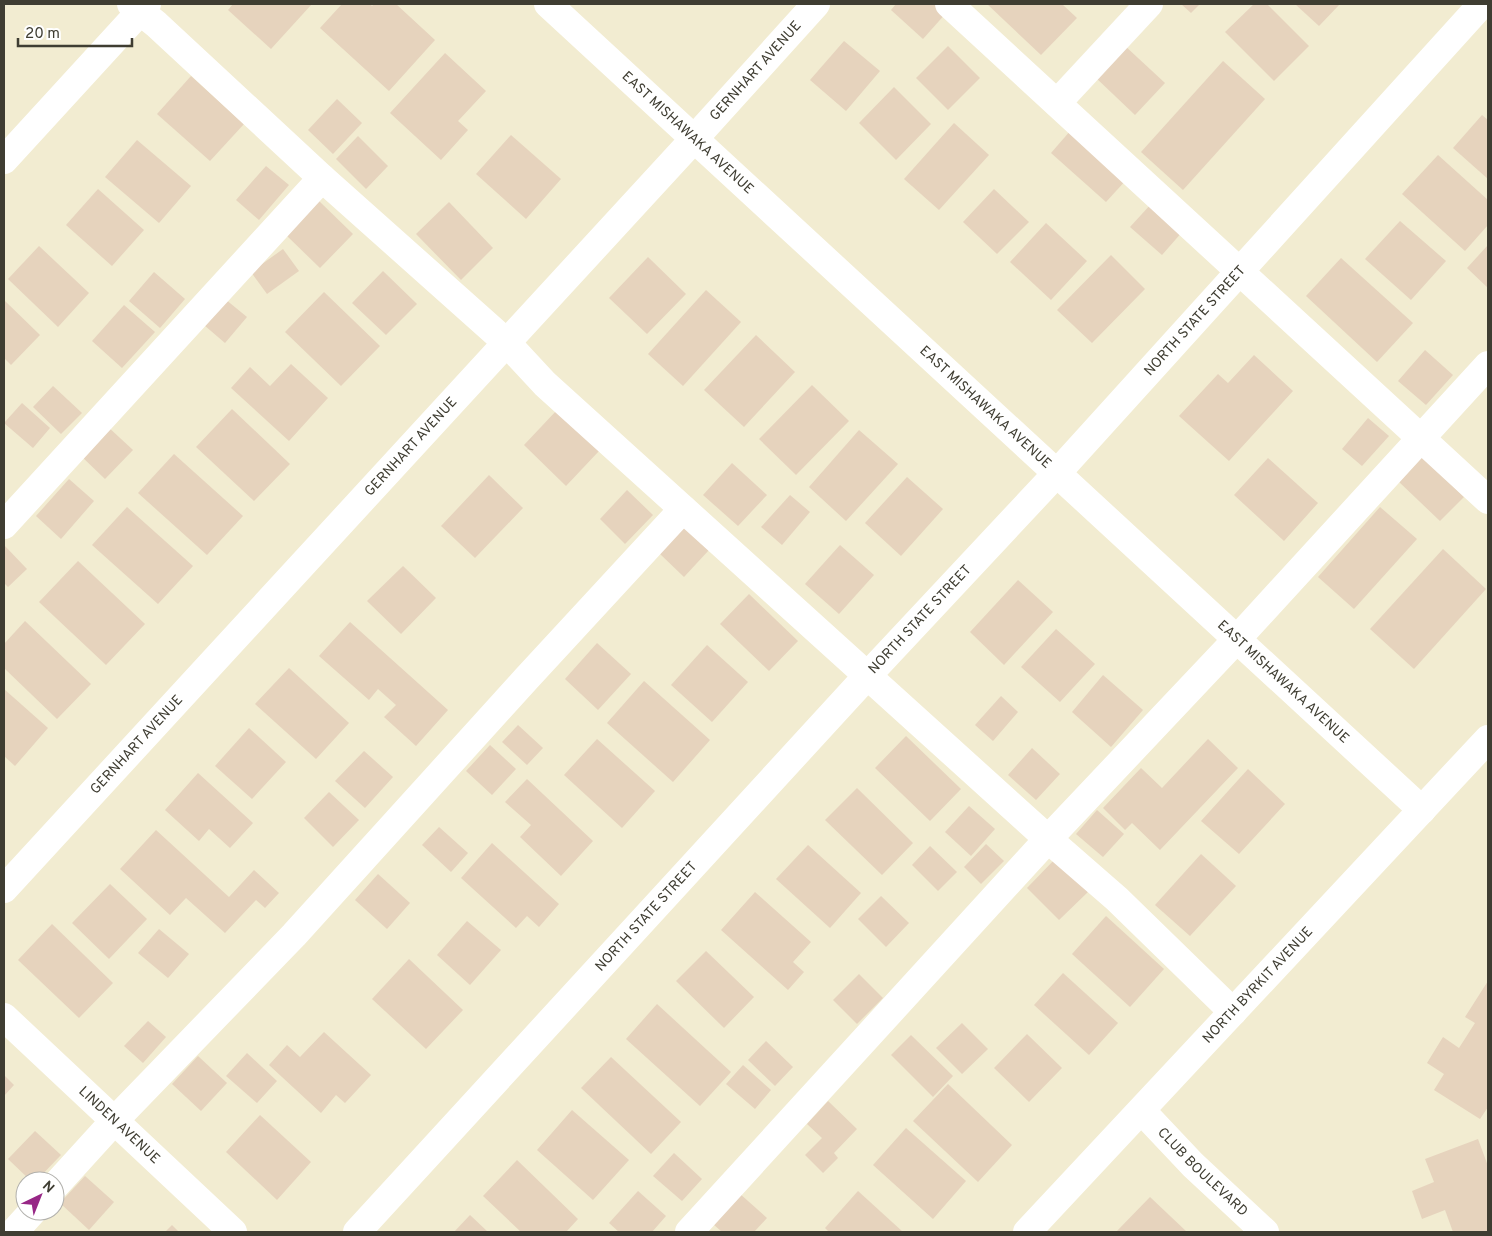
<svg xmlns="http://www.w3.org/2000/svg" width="1492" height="1236" viewBox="0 0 1492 1236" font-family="Overpass,sans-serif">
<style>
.building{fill:#e6d3bd}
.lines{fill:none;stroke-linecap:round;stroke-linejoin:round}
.minor{stroke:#fff;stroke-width:28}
.labels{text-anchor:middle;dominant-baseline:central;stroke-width:4;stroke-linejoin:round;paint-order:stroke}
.street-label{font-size:14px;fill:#3f3d32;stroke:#fff}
</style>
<rect width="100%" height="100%" fill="#f2ecd1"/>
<g class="building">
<path d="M 233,4 L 312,4 L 271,49 L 228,10 Z"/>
<path d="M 342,4 L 370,4 L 372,6 L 374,4 L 396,4 L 435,40 L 389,91 L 320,28 Z"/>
<path d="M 896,4 L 938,4 L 947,12 L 923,39 L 891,10 Z"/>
<path d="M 987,4 L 1062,4 L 1077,18 L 1041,55 Z"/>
<path d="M 1181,4 L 1200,4 L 1191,13 Z"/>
<path d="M 1254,4 L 1267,4 L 1309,46 L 1274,81 L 1225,32 Z"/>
<path d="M 1295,4 L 1340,4 L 1319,26 Z"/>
<path d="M 844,41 L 880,71 L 846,111 L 810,80 Z"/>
<path d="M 1124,45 L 1165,83 L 1135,115 L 1094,76 Z"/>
<path d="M 948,46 L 980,78 L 948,110 L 916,78 Z"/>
<path d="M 445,53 L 486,91 L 458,121 L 468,130 L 441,160 L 390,113 Z"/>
<path d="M 1223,61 L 1265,99 L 1183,190 L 1141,152 Z"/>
<path d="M 191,76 L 244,124 L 210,161 L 157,114 Z"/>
<path d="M 894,87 L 931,124 L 896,160 L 859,123 Z"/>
<path d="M 337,99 L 362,123 L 333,154 L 308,130 Z"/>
<path d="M 1482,115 L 1488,120 L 1488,179 L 1453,148 Z"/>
<path d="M 954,123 L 989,155 L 939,210 L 904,179 Z"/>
<path d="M 1071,130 L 1127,179 L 1106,202 L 1051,153 Z"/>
<path d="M 511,135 L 561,179 L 526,219 L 476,174 Z"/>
<path d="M 358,136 L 388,166 L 366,189 L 336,159 Z"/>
<path d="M 137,140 L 191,186 L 159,223 L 105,177 Z"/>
<path d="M 1438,155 L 1488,200 L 1488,225 L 1465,251 L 1402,194 Z"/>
<path d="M 266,166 L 289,185 L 259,220 L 236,200 Z"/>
<path d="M 98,189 L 144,230 L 112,266 L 66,225 Z"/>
<path d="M 994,189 L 1029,222 L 997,254 L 963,222 Z"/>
<path d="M 318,200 L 353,234 L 320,268 L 285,234 Z"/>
<path d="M 449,202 L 493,248 L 461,280 L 416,234 Z"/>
<path d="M 1152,203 L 1183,231 L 1162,255 L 1130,227 Z"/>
<path d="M 1400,221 L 1446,261 L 1411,300 L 1365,259 Z"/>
<path d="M 1046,223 L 1087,261 L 1051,300 L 1010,262 Z"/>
<path d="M 1488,245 L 1488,288 L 1467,268 Z"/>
<path d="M 39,246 L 89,293 L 58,327 L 8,279 Z"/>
<path d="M 283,249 L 299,271 L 267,294 L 251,272 Z"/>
<path d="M 1111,255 L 1145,289 L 1092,343 L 1057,310 Z"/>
<path d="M 648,257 L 686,294 L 647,334 L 609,298 Z"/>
<path d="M 1341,258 L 1413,323 L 1377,362 L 1306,296 Z"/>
<path d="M 383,271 L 417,304 L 386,335 L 352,303 Z"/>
<path d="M 154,272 L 185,299 L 160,328 L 129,301 Z"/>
<path d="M 706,290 L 741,322 L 683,386 L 648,354 Z"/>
<path d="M 324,292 L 380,346 L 341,386 L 285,332 Z"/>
<path d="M 225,299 L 247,317 L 225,343 L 204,325 Z"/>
<path d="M 4,300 L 40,335 L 11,365 L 4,358 Z"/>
<path d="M 124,305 L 155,332 L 122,368 L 92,341 Z"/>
<path d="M 756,335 L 795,372 L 744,427 L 704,390 Z"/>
<path d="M 1425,350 L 1453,375 L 1426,405 L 1398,381 Z"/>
<path d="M 1254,355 L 1293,391 L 1229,461 L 1179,416 L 1218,374 L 1228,383 Z"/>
<path d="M 291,364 L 328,398 L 289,441 L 231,388 L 250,367 L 270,386 Z"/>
<path d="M 812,385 L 849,421 L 796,475 L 759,439 Z"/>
<path d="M 53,386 L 82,413 L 61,434 L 33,407 Z"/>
<path d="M 22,403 L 50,428 L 33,448 L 4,423 Z"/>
<path d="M 232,409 L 290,464 L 254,501 L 196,447 Z"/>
<path d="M 557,410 L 599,451 L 566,486 L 524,445 Z"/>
<path d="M 1368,418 L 1389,436 L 1362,466 L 1342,449 Z"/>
<path d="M 107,426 L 133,450 L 105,479 L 79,454 Z"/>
<path d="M 859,430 L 898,464 L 846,521 L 809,487 Z"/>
<path d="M 174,454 L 243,516 L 207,555 L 138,493 Z"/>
<path d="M 1421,455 L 1464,497 L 1440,521 L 1397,480 Z"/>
<path d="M 1268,458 L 1318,503 L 1284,541 L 1234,495 Z"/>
<path d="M 732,463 L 767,495 L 738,526 L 703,495 Z"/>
<path d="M 489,475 L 523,508 L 475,558 L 441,526 Z"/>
<path d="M 907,477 L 943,509 L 901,556 L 865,523 Z"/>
<path d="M 69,479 L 94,501 L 61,539 L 36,516 Z"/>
<path d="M 627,490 L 653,515 L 625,544 L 600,519 Z"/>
<path d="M 790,495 L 810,512 L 782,545 L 761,527 Z"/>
<path d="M 127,507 L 193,566 L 158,604 L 92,545 Z"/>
<path d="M 1380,507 L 1417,539 L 1354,609 L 1318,577 Z"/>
<path d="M 685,527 L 709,550 L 684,577 L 659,553 Z"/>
<path d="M 4,545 L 27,569 L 8,587 L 4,583 Z"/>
<path d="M 840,545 L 874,575 L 839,614 L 805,584 Z"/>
<path d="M 1443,549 L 1486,589 L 1414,669 L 1370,629 Z"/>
<path d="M 78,561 L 145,624 L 106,665 L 39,602 Z"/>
<path d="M 403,566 L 436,598 L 401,634 L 367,601 Z"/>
<path d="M 1018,580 L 1053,612 L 1004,665 L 970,632 Z"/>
<path d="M 749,594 L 798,641 L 769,671 L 720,624 Z"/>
<path d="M 25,621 L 91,684 L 57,719 L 4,668 L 4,644 Z"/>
<path d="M 350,622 L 448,710 L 416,746 L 384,717 L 396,705 L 378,689 L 369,700 L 319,656 Z"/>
<path d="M 1056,629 L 1095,664 L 1060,702 L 1021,667 Z"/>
<path d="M 597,643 L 631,674 L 598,710 L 565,679 Z"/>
<path d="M 707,645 L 748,682 L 712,722 L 671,685 Z"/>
<path d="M 289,668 L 349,723 L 316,759 L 255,704 Z"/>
<path d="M 1103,675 L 1143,710 L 1111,747 L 1072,712 Z"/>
<path d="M 644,681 L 710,740 L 673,782 L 607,723 Z"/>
<path d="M 4,689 L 48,728 L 15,766 L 4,756 Z"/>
<path d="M 1001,696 L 1018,712 L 993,741 L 975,725 Z"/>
<path d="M 518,725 L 543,748 L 527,765 L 502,742 Z"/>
<path d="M 249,728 L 286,762 L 252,799 L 215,766 Z"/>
<path d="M 906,736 L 961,789 L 930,821 L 875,768 Z"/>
<path d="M 597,739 L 655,791 L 622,828 L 564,775 Z"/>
<path d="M 1208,739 L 1238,768 L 1160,850 L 1132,823 L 1125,830 L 1103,808 L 1141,768 L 1162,788 Z"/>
<path d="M 490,745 L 516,769 L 492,795 L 466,771 Z"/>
<path d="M 1032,748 L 1060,774 L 1036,800 L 1008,775 Z"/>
<path d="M 364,751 L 393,777 L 365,808 L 335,781 Z"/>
<path d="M 1248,769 L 1285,804 L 1239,854 L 1201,821 Z"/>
<path d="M 198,773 L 253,823 L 230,848 L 209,829 L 199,841 L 165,810 Z"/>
<path d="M 527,779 L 593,841 L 561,876 L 520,837 L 531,825 L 505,802 Z"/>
<path d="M 857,788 L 913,843 L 882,875 L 825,820 Z"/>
<path d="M 329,792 L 359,820 L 333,847 L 304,818 Z"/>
<path d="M 969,806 L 995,829 L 971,856 L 945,832 Z"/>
<path d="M 1097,810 L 1124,834 L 1103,857 L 1076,834 Z"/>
<path d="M 439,827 L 468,853 L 451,872 L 422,845 Z"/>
<path d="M 156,830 L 229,897 L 254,870 L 279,893 L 265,908 L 256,900 L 225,933 L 186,898 L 170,915 L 120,869 Z"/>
<path d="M 492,843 L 559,904 L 539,927 L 527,916 L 516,928 L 461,878 Z"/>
<path d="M 986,844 L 1004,861 L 981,884 L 964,867 Z"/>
<path d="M 808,845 L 861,893 L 830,928 L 776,879 Z"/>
<path d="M 930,846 L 957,872 L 938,891 L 912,865 Z"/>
<path d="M 1201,854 L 1236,886 L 1190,936 L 1155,905 Z"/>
<path d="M 1056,858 L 1089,891 L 1059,920 L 1027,888 Z"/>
<path d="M 378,874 L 410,903 L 387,929 L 355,900 Z"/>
<path d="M 110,884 L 147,919 L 109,959 L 72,923 Z"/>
<path d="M 755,892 L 811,942 L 793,962 L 804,972 L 788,990 L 721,930 Z"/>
<path d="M 881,896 L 909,923 L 886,947 L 858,919 Z"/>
<path d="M 1106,916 L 1164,969 L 1130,1007 L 1072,954 Z"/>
<path d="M 467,921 L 501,950 L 470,985 L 437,955 Z"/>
<path d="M 52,924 L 113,983 L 79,1018 L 18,960 Z"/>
<path d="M 159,929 L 189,954 L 168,978 L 138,953 Z"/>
<path d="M 706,951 L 754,997 L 724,1028 L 676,981 Z"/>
<path d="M 409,959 L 463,1010 L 426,1049 L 372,999 Z"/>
<path d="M 1063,973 L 1118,1023 L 1089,1055 L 1034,1005 Z"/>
<path d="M 859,974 L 883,998 L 857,1024 L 833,1000 Z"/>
<path d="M 1488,981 L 1488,1107 L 1480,1119 L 1434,1090 L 1444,1074 L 1427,1063 L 1443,1037 L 1459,1048 L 1475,1023 L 1465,1017 Z"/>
<path d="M 657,1004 L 731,1072 L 700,1106 L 626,1039 Z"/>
<path d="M 148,1021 L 166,1037 L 143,1063 L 124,1046 Z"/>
<path d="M 962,1023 L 988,1049 L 962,1074 L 936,1048 Z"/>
<path d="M 324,1032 L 371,1075 L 345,1103 L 336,1095 L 321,1113 L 269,1065 L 287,1045 L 300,1057 Z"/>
<path d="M 1027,1034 L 1062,1068 L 1029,1102 L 994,1068 Z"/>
<path d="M 911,1035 L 953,1076 L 933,1097 L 891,1055 Z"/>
<path d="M 766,1041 L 793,1067 L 775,1086 L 748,1060 Z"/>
<path d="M 247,1053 L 277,1081 L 257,1103 L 226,1076 Z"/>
<path d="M 198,1056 L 227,1083 L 201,1111 L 172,1084 Z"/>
<path d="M 611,1057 L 681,1122 L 651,1154 L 581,1088 Z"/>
<path d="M 743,1065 L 771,1090 L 755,1109 L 726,1084 Z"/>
<path d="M 4,1075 L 14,1085 L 4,1096 Z"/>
<path d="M 948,1084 L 1012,1145 L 978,1182 L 913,1121 Z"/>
<path d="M 828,1101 L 857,1129 L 834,1153 L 838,1158 L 823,1173 L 805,1155 L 822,1138 L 807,1124 Z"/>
<path d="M 572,1110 L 629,1160 L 593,1200 L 537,1150 Z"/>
<path d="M 260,1115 L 311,1162 L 277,1200 L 226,1152 Z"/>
<path d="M 906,1128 L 966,1181 L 933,1219 L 873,1165 Z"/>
<path d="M 35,1131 L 61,1155 L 36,1181 L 31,1181 L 8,1159 Z"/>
<path d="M 1478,1139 L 1488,1166 L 1488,1232 L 1453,1232 L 1445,1210 L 1422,1219 L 1412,1191 L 1434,1182 L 1425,1159 Z"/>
<path d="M 674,1153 L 702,1179 L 682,1201 L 653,1176 Z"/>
<path d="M 517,1160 L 578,1219 L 567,1231 L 568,1232 L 521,1232 L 483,1196 Z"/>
<path d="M 85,1176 L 114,1202 L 89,1230 L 60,1203 Z"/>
<path d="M 638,1191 L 666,1216 L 652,1232 L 619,1232 L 609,1223 Z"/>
<path d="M 858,1191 L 903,1232 L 829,1232 L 825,1228 Z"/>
<path d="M 739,1193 L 767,1218 L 754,1232 L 722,1232 L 713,1224 Z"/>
<path d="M 1150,1197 L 1187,1232 L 1116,1232 Z"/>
<path d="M 470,1215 L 488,1232 L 454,1232 Z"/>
<path d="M 172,1225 L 179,1232 L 165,1232 Z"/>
</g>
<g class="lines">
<g class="minor">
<path d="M 131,4 L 156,24 L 322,178 L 506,342 L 545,384 L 1048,839 L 1117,899 L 1233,1012"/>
<path id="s1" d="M 548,4 L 1422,810"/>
<path d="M 949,4 L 1488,500"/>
<path d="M 1057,103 L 1149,4"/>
<path d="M 4,160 L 147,4"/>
<path d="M 4,525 L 322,178"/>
<path id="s2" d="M 4,889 L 694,139 L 816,4"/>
<path id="s3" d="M 4,1017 L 233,1232"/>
<path id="s4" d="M 1142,1111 L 1193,1165 L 1265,1232"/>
<path d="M 55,1186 L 115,1120 L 294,935 L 526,679 L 683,509"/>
<path d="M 14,1232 L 33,1211"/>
<path id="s5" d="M 357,1232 L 868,675 L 1057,473 L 1482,4"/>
<path d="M 689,1232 L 1048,839 L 1237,639 L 1488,365"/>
<path id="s6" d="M 1027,1232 L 1488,739"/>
</g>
</g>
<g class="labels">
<g class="street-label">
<text stroke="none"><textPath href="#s2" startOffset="1111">GERNHART AVENUE</textPath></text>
<text stroke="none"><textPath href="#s1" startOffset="190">EAST MISHAWAKA AVENUE</textPath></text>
<text stroke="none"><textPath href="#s5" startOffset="1238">NORTH STATE STREET</textPath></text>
<text stroke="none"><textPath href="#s1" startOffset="595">EAST MISHAWAKA AVENUE</textPath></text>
<text stroke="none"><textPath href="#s2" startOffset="601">GERNHART AVENUE</textPath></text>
<text stroke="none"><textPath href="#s5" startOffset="832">NORTH STATE STREET</textPath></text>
<text stroke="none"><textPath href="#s1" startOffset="1000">EAST MISHAWAKA AVENUE</textPath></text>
<text stroke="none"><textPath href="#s2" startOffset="196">GERNHART AVENUE</textPath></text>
<text stroke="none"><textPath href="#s5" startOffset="428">NORTH STATE STREET</textPath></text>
<text stroke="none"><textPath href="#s6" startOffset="338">NORTH BYRKIT AVENUE</textPath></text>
<text stroke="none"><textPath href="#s3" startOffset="158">LINDEN AVENUE</textPath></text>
<text stroke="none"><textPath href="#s4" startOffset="86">CLUB BOULEVARD</textPath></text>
</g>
</g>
<rect width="1492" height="1236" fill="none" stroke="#3f3d32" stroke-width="10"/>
<g transform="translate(40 1196) rotate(43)"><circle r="24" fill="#ffffff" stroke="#b2b1ad"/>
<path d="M0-4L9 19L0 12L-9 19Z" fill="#972786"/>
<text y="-8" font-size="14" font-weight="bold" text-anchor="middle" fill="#3f3d32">N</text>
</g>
<path d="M18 38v8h114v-8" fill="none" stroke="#3f3d32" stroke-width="2.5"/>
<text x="25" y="38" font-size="15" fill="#3f3d32" stroke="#ffffff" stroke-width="4" paint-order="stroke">20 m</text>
</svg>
